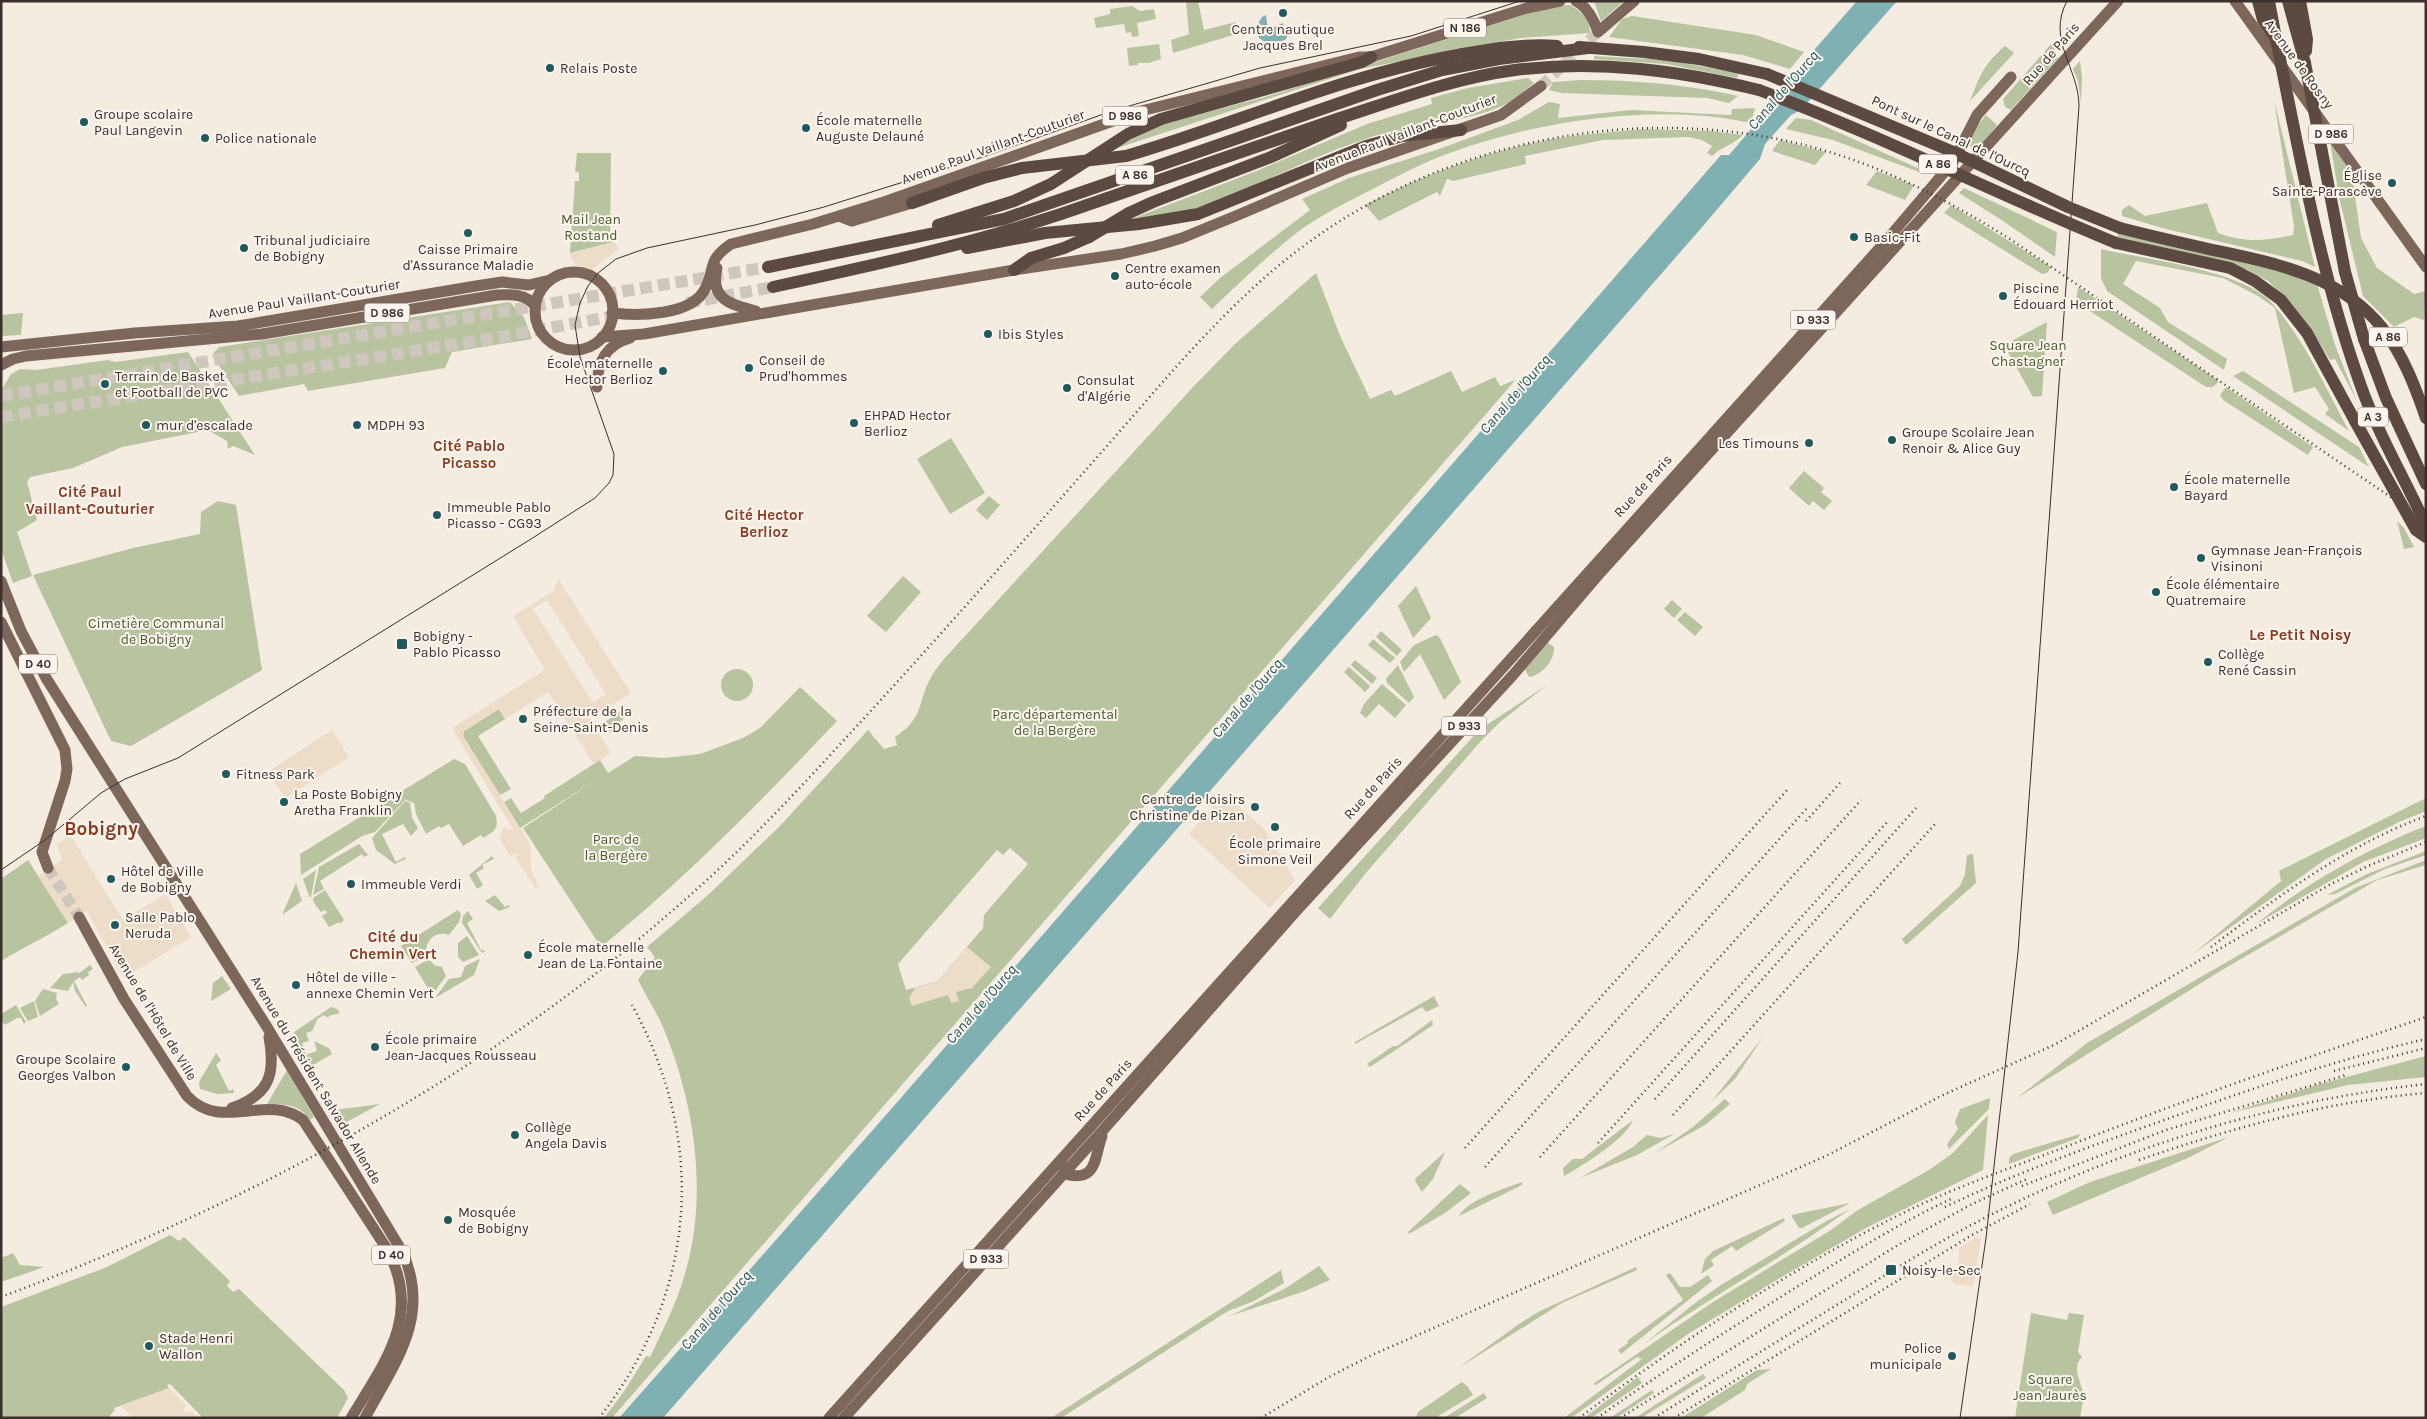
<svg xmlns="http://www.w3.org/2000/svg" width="2427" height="1419" viewBox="0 0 2427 1419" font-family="Karla,sans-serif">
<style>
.green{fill:#b8c4a0;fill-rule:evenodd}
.plaza{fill:#ecdcc8;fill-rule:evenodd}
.water{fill:#7fb0b2}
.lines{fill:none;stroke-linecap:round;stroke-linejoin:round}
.primary-tunnel{stroke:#cfc6bd;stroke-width:11;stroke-dasharray:11 5.5;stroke-linecap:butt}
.highway-tunnel{stroke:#cfc6bd;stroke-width:12;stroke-dasharray:12 6;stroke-linecap:butt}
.primary{stroke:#7d675c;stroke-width:11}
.highway{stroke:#5c4a42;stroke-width:12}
.tram{stroke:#3b302b;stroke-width:1}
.rail{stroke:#3b302b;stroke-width:2.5;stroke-dasharray:1 4;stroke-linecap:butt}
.highway-bridge{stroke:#5c4a42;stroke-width:12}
.poi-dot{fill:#1f5a5e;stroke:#fbf5ee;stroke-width:2}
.labels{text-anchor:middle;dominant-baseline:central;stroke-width:4;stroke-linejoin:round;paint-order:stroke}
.shield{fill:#fbf5ee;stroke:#756b66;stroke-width:1}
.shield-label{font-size:12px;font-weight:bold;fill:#3b302b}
.poi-label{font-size:14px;fill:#3b302b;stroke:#fbf5ee;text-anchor:start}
.street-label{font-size:14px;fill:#3b302b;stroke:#fbf5ee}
.park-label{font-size:14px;fill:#4a5a2e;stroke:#fbf5ee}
.water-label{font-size:15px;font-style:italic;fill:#1f5a5e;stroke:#fbf5ee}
.neighbourhood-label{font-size:15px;font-weight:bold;fill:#8c3b22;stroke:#fbf5ee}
.quarter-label{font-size:16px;font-weight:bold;fill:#8c3b22;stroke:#fbf5ee}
.district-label{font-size:19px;font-weight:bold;fill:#8c3b22;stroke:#fbf5ee}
</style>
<rect width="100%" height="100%" fill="#f4ebe1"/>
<g class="green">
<path d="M 1186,1 L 1198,1 L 1204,30 L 1236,22 L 1240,33 L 1173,53 L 1171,40 L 1189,34 Z"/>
<path d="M 1594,1 L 1624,1 L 1601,21 Z"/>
<path d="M 1570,5 C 1582,12 1590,18 1590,33 L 1520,38 L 1360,69 L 1114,149 L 1159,125 L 1265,97 L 1551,6 Z"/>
<path d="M 1132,6 L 1140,11 L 1154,9 L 1156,19 L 1137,23 L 1139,36 L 1132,37 L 1131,32 L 1126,33 L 1124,24 L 1096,28 L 1094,18 L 1110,14 L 1110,9 Z"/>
<path d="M 1632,16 L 1756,35 L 1804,52 L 1790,69 L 1743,55 L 1609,37 L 1622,19 Z"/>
<path d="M 2052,43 L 2058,58 L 2011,110 L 2005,107 L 2003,99 Z"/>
<path d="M 1159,44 L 1161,59 L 1149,63 L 1138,63 L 1138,65 L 1129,66 L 1127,48 Z"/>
<path d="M 2005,46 L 2014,53 L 1970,101 C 1980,75 1984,64 2005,46 Z"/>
<path d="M 1594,56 L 1667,60 L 1739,73 L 1737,78 L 1666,64 L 1594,59 Z"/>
<path d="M 2080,61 L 2082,77 L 2081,102 L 2078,81 L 2073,69 Z"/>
<path d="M 1528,78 L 1534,83 C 1525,91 1515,100 1504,105 C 1466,123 1421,123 1382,134 C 1369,137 1357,142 1346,146 C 1279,169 1207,219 1134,218 L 1254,172 L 1367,124 L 1432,104 L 1431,98 L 1468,88 Z"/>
<path d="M 1580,80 C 1634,80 1685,84 1738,96 L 1729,103 L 1707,98 L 1562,93 L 1549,90 L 1553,82 Z"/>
<path d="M 2274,100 L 2315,267 L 2302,261 L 2162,228 L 2122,216 L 2122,210 L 2129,205 L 2145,216 L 2207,203 L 2218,233 C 2246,243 2264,241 2293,235 L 2294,226 Z"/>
<path d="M 1549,102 L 1560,104 L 1558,118 L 1631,110 L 1731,115 L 1732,109 L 1755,108 L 1751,123 C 1654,102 1532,121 1439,157 C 1416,166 1394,178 1371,190 C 1347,202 1321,215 1299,231 C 1268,255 1240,282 1212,309 L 1200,297 L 1220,278 L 1310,210 L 1302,199 L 1349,178 L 1439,149 L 1518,120 Z"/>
<path d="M 1986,115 L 1997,125 L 1977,150 L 1963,143 Z"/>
<path d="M 1796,118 L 1811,120 L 1922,170 L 1919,172 L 1833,140 L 1786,129 Z"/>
<path d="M 1645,129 L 1712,131 L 1743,135 C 1733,145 1721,147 1712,156 L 1707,153 L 1712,146 L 1702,140 L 1689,137 L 1603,140 L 1525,156 L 1526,164 L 1453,181 L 1447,179 L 1440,196 L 1437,192 L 1379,221 L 1365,205 C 1423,175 1483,153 1547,140 C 1579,134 1612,132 1645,129 Z"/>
<path d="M 1780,140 L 1826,152 L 1815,165 L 1772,151 Z"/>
<path d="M 2330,141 L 2352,175 L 2361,238 L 2377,268 L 2414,294 L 2426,291 L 2424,320 L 2414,317 L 2394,327 L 2363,296 L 2339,197 Z"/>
<path d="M 577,153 L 611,153 L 610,234 L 614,234 L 614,242 L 570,253 L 575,181 L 579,181 L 579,172 L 575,172 Z"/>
<path d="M 1877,171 L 1914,185 L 1905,200 L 1866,185 Z"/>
<path d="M 1964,188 L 2057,232 L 2055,257 L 2003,221 L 1959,193 Z"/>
<path d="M 1951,205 L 2051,267 L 2047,273 L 2042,274 L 1944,213 Z"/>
<path d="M 2119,233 L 2276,269 L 2317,284 L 2335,345 L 2357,401 L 2335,359 L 2330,360 L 2308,325 L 2292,304 L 2268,281 L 2248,270 L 2117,237 Z"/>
<path d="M 2101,249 C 2144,259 2240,270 2270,301 C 2303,336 2326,389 2349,431 L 2325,414 L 2329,409 L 2315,387 L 2294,393 L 2275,308 L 2258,296 L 2223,278 L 2136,261 L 2123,284 L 2160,308 L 2168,322 L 2227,359 L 2224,370 L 2107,291 L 2101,278 Z"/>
<path d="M 1316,273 L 1341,338 L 1370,399 L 1391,390 L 1395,396 L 1451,371 L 1462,392 L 1495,377 L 1500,386 L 1515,380 L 1512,384 L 612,1418 L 604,1418 L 625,1390 L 646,1356 L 650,1357 C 662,1332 676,1304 684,1277 C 709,1196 695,1104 663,1027 C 656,1011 646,996 638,980 L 655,957 L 647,947 L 708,895 L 780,826 L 868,730 L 884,749 L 897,745 L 895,737 C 924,718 917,704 931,677 C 934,671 939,666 943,660 L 1194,386 L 1235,344 ZM 1010,848 L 1028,864 L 984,915 L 983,928 L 938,981 L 906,990 L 898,964 L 997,850 L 1003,855 Z"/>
<path d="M 2078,287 L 2219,381 L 2213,387 L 2206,387 L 2076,302 Z"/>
<path d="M 510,302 L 524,317 L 532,339 L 452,352 L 445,368 L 308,391 L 304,384 L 239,396 L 212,355 L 219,347 Z"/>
<path d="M 23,313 L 21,335 L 1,336 L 1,315 Z"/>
<path d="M 2047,322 L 2042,396 L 2033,397 L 2004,345 Z"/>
<path d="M 188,352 L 255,455 L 233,446 L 228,449 L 227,441 L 208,430 L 122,447 L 73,468 L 30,477 L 27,482 L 37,520 L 17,532 L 32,576 L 13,583 L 1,549 L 1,391 L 11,374 L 20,369 L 36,370 L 108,360 L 115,362 Z"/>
<path d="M 2243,371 L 2359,447 L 2369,467 L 2233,376 Z"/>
<path d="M 2226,387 L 2313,447 L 2308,455 L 2223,400 L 2220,395 Z"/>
<path d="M 951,438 L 985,493 L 950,514 L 917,459 Z"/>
<path d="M 1804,471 L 1824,488 L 1821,492 L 1832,501 L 1824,510 L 1813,501 L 1809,506 L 1789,488 Z"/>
<path d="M 989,496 L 1000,505 L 987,520 L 976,510 Z"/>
<path d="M 218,501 L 236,505 L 262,670 L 131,746 L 111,741 L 33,575 L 133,548 L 200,534 L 201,512 Z"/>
<path d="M 2397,521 L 2404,528 L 2414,547 L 2404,549 Z"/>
<path d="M 903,576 L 921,592 L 886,632 L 867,616 Z"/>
<path d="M 1416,586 L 1431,618 L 1413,638 L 1398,606 Z"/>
<path d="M 1672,600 L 1682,609 L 1674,618 L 1664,609 Z"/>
<path d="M 1685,612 L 1703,627 L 1695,636 L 1677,620 Z"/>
<path d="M 1381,631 L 1402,650 L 1397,656 L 1376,637 Z"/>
<path d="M 1436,635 L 1440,638 L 1461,682 L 1444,700 L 1420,654 L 1404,672 L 1400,662 L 1414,645 Z"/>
<path d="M 1373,639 L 1395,658 L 1390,663 L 1368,645 Z"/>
<path d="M 1547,642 L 1554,647 C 1555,660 1542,675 1529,677 L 1524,668 Z"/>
<path d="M 1355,660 L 1377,678 L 1372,684 L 1351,665 Z"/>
<path d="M 1398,665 L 1414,697 L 1409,703 L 1387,683 L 1386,679 Z"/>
<path d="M 1349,667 L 1370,686 L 1365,692 L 1344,672 Z"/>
<circle cx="737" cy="685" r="16"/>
<path d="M 1382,684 L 1406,705 L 1395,718 L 1379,704 L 1366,718 L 1360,713 L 1364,704 Z"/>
<path d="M 1547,685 L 1500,722 L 1480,742 L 1365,874 L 1330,919 L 1318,908 L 1479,730 Z"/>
<path d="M 800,687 L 837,721 C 762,800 686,878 601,947 L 523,828 L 599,778 L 520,828 L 504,802 L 511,798 L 521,813 L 545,798 L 544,796 L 600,760 L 608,773 L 635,756 L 664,758 L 700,754 L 743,738 L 760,728 Z"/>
<path d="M 499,709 L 505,719 L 478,736 L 511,789 L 500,795 L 463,736 L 464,731 Z"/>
<path d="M 628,710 L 629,713 L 620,722 L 624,728 L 599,734 L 595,728 L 622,711 Z"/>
<path d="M 454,759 L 465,764 L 496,816 L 497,824 L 494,831 L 483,838 L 481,835 L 463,846 L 449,824 L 441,828 L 439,826 L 426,834 L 416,814 L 414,803 L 405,800 L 375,832 L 362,836 L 301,875 L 300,854 Z"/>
<path d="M 2426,798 L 2426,811 L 2399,822 L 2326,859 L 2193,954 L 2281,881 L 2279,871 Z"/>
<path d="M 405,801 L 410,803 L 412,818 L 418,828 L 411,836 L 403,824 L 382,834 L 396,862 L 405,857 L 406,859 L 395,864 L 376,850 L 372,838 Z"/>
<path d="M 2426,826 L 2426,838 L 2363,862 L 2256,924 C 2307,883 2364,850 2426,826 Z"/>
<path d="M 359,844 L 368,855 L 364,857 L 362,854 L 320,881 L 324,889 L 313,895 L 319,867 Z"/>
<path d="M 2426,851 L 2426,855 L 2385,869 L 2335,894 L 2327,895 L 2367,874 Z"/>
<path d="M 1973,854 L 1976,883 L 1906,945 L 1902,939 L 1960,886 L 1965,874 L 1967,855 Z"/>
<path d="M 492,856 L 494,859 L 482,865 L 484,868 L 476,873 L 483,885 L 477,889 L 469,875 Z"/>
<path d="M 28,860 L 68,923 C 46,937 24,947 1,961 L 1,879 Z"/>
<path d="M 2426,860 L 2426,865 L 2377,880 L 2222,970 L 2017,1098 L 2087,1043 L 2192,982 L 2355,888 Z"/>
<path d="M 316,870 L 311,897 L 310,898 L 303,879 Z"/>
<path d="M 296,883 L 302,901 L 282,915 Z"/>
<path d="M 325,890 L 344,920 L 340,924 L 339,922 L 329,927 L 322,916 L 327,913 L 325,910 L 321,912 C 319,908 313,905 313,898 Z"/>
<path d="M 495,895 L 505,907 L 509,905 L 510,907 L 499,911 L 485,901 Z"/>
<path d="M 458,910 L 461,914 L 459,922 L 449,935 C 435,930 423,942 427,956 L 412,963 L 401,946 Z"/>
<path d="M 468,911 L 473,919 L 467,923 L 481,950 L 486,951 L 482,953 L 462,923 L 463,916 Z"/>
<path d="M 467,936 L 479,955 L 463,962 L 458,957 L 458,943 Z"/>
<path d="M 429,959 L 434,965 L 442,967 L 446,976 L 432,995 L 415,967 Z"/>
<path d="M 480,959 L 474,975 L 435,998 L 449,979 L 461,977 L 465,966 Z"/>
<path d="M 90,965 L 93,969 L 88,972 L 89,975 L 82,980 L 80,977 L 74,981 L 87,1006 L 86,1007 L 75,991 L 73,981 L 78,974 Z"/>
<path d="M 79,972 L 68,991 L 50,988 L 63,974 Z"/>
<path d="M 222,976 L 231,989 L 211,1001 L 213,983 Z"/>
<path d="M 43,989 L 57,993 L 56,999 L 59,1004 L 40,1016 L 35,1001 Z"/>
<path d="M 1434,996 L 1439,1006 L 1426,1012 L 1422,1007 L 1355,1044 L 1355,1042 Z"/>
<path d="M 34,1001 L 38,1017 L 28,1021 L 20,1008 Z"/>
<path d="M 16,1005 L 26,1022 L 24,1024 L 21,1018 L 17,1018 L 5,1025 L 1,1020 L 1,1014 Z"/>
<path d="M 331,1007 L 337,1009 L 340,1013 L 328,1016 L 330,1018 L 322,1015 L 320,1018 L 318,1018 L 312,1031 L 306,1033 L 309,1041 L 302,1043 L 306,1055 L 317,1051 L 314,1041 L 329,1048 L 332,1054 L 308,1068 L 293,1039 L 294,1032 Z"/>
<path d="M 1432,1020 L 1433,1025 L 1370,1067 L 1367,1064 L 1393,1046 L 1397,1046 Z"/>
<path d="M 1763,1037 L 1735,1079 L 1711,1102 Z"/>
<path d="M 216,1053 L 221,1060 L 216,1065 L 229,1091 L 233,1089 L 234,1093 L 217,1094 L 200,1089 L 199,1082 Z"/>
<path d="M 2426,1056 L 2426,1077 L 2348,1085 L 2230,1113 L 2320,1084 Z"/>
<path d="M 287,1070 L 314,1117 L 310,1120 C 298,1103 286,1105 267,1104 Z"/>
<path d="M 1990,1098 L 1989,1109 L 1949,1149 L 1947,1144 L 1958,1129 L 1955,1122 L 1960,1109 Z"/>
<path d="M 1725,1099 L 1730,1104 L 1705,1125 L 1655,1153 L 1693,1127 Z"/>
<path d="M 380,1104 L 339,1126 L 331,1115 L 335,1110 Z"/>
<path d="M 1988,1115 L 1983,1170 L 1866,1228 L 1780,1278 L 1688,1334 L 1571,1418 L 1564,1418 L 1642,1359 L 1637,1357 L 1596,1385 L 1593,1384 L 1713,1302 L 1831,1230 L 1858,1210 L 1929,1170 L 1953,1153 Z"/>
<path d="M 1633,1120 C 1627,1138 1582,1166 1564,1176 L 1563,1168 L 1573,1159 L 1582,1159 Z"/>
<path d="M 1676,1133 L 1637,1155 L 1580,1178 L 1633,1147 L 1647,1135 L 1661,1138 Z"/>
<path d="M 2080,1134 L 2078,1138 L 2009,1164 L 2009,1158 L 2013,1154 Z"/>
<path d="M 2229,1137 L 2190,1157 L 2053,1215 L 2047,1202 L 2090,1182 Z"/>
<path d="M 1445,1152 L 1433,1179 L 1422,1192 L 1415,1181 L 1416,1178 Z"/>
<path d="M 1522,1182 L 1522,1185 L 1459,1216 C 1467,1200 1506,1188 1522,1182 Z"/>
<path d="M 1460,1184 L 1471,1193 L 1445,1213 L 1409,1234 L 1408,1232 Z"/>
<path d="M 1850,1203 L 1802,1228 L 1799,1228 L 1791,1215 Z"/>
<path d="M 1850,1209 C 1784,1257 1712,1296 1645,1343 L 1695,1303 L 1721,1285 L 1823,1223 Z"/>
<path d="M 1784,1218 L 1785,1221 L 1736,1251 L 1732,1246 L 1711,1260 L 1714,1265 L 1701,1274 L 1705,1259 L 1713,1251 Z"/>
<path d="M 170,1235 L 179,1241 L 184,1237 L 230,1281 L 227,1286 L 233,1292 L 239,1289 L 344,1390 L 348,1398 L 337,1418 L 203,1418 L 170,1384 L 167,1385 L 169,1388 L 114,1408 L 115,1410 L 108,1418 L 1,1418 L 1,1307 L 107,1267 Z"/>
<path d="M 13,1253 L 20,1265 L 44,1267 L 1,1282 L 1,1258 Z"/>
<path d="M 1319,1266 L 1330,1280 L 1305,1291 L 1230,1316 L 1286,1288 Z"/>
<path d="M 1636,1267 L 1637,1270 L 1562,1303 L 1458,1368 L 1519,1324 L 1538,1312 Z"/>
<path d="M 1281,1270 L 1284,1283 L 1254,1301 L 1228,1311 L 1061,1418 L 1051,1418 Z"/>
<path d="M 1670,1273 L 1680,1287 L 1690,1287 L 1708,1275 L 1712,1281 L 1621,1354 L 1618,1350 L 1628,1343 L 1627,1341 L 1683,1300 L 1666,1275 Z"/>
<path d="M 2031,1313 L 2067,1320 L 2069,1313 L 2084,1315 L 2078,1352 L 2082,1357 C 2071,1367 2081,1381 2083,1393 C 2084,1400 2081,1410 2080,1418 L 2015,1418 Z"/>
<path d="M 1771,1369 L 1747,1384 L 1745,1390 L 1701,1418 L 1681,1418 L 1757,1370 Z"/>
<path d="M 1703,1374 L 1706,1378 L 1641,1418 L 1635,1418 Z"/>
<path d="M 1638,1377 L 1642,1383 L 1591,1418 L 1584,1418 Z"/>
<path d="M 1462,1382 L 1468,1387 L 1473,1395 L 1435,1418 L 1416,1418 L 1418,1412 Z"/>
<path d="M 1652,1390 L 1654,1393 L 1616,1418 L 1610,1418 Z"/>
<path d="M 1484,1393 L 1487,1398 L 1455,1418 L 1444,1418 Z"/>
</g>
<g class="plaza">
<path d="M 614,242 L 619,249 L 591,270 L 576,265 L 570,256 L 570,253 Z"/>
<path d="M 558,579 L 631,693 L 589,718 L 611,753 L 594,764 L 548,692 L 505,719 L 499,709 L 464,731 L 463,736 L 530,844 L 531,870 L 539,887 L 536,889 L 516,858 L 518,853 L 510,856 L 500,839 L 503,828 L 514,831 L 452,728 L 545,670 L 513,616 L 554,591 ZM 547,600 L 606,694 L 593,703 L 533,609 Z"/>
<path d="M 332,730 L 349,757 L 285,798 L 268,772 Z"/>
<path d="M 1224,793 L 1264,829 L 1295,880 L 1270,908 L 1189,834 Z"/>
<path d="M 70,835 L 123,920 L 165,894 L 191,937 L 124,978 L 87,911 L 68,923 L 38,876 L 62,860 L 57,844 Z"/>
<path d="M 967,947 L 991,967 L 972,988 L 956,992 L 959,1001 L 951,1003 L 948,995 L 912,1006 L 909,998 L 915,988 L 938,981 Z"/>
<path d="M 1977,1237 L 1981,1239 L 1973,1287 L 1954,1284 L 1950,1277 L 1959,1271 L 1959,1248 Z"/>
<path d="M 169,1388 L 187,1406 L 183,1410 L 186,1412 L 192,1411 L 199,1418 L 133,1418 L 121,1406 Z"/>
</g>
<g class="water">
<path d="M 1857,1 L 1897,1 L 1801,110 L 1791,115 L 1765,144 L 1760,159 L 1703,226 L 663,1418 L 619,1418 L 893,1107 L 1721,155 L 1729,155 L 1759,120 L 1759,113 Z"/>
<path d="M 1266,15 L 1268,30 L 1283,23 L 1284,31 L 1288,35 L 1285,40 L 1268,44 L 1259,38 L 1256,27 L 1262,17 Z"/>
</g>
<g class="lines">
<g class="primary-tunnel">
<path d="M 1541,86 L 1598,32"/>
<path d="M 48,868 L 79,917"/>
</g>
<g class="highway-tunnel">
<path d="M 687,303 L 773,287"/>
<path d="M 1,396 L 768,267"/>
<path d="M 1,417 L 489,339 L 625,314"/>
</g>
<g class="primary">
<path d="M 1576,1 C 1588,7 1594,20 1598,32 L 1634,1"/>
<path d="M 2235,1 L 2426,267"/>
<path d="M 839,216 L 852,221 L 912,203"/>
<path d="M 717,268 C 709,299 731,305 756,311"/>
<circle cx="574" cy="311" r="39"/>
<path d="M 612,313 C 637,316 692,316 705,289 C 716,268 706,261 731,244 L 813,224 L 887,201 L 1141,111 L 1359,57 L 1371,57 L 1527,8 L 1560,1"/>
<path d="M 602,337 L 644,334 L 1014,270 L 1121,254 L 1155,246 L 1182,238 L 1238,215 L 1348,168 L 1501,115 L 1541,86"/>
<path d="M 1,347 L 135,333 L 238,326 L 476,286 L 502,282 L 529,285 L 550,280"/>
<path d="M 1,365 L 13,359 L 26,356 L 262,334 L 497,295 C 511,294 527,294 535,306"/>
<path d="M 597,387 C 597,363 605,345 630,338"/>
<path d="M 1,581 L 21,631 L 46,678 L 267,1027 L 403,1253 C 431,1318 395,1362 365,1418"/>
<path d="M 1,622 L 65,750 L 67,769 L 65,781 L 42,852 L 48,868"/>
<path d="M 79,917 L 124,999 L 187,1096 C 222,1133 266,1092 303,1120 L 387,1249 C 423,1315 385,1362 351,1418"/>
<path d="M 232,1108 C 269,1095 276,1075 269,1037"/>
<path d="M 1065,1167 L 1065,1174 C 1098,1183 1094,1157 1102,1136"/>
<path d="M 829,1418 L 1886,241 L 1953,162 L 1977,115 L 2011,77"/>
<path d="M 844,1418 L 1104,1129 L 1297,910 L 1513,675 L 1600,573 L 2118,1"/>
</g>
<g class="highway">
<path d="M 2258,1 L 2263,20 L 2276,39"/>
<path d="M 2269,1 L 2275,33"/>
<path d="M 2288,1 L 2305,63"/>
<path d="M 2300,1 L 2307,39 L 2306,51"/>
<path d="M 1579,47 L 1644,52 L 1699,59 L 1767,74"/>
<path d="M 1126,156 C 1235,124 1339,77 1452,56 C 1485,50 1523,43 1557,46"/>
<path d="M 912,203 L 983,178 L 1022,168"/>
<path d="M 1129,213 L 1153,202 L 1271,157 L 1341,125"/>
<path d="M 938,225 L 1014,201 L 1051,184 L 1128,134 L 1161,119 L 1362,62 L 1371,57"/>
<path d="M 2120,228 C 2151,236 2182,243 2213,250 C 2275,263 2342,276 2383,329 C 2403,355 2415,386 2426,418"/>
<path d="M 2116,243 L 2230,268 L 2255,281 L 2281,300 L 2307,333 L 2355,421"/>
<path d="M 967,248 L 1045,233 L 1139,224 L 1198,214 L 1366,146 L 1402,136 L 1461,130"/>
<path d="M 768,267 L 1004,219 L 1377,90 L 1442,70 L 1499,59 L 1588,48"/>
<path d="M 1014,270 L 1031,258 L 1064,248 L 1089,237"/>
<path d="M 773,287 C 870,266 967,245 1061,214 C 1153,183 1245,150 1337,119 C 1396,100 1454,78 1515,70 C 1599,60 1677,70 1759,90"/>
<path d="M 2364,339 L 2386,398 L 2426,484"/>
</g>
<g class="tram">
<path d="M 1,870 L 45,840 L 101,793 L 125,779 L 178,758 L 531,539 L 595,498 L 609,483 L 613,475 L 614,454 L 580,357 L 575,325 L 580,303 L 588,286 L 598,273 L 616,259 L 647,248 L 755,225 L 824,207 L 986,156 L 1112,111 L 1260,68 L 1411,36 L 1520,1"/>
<path d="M 1960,1418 L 1986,1238 L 2018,952 L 2079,106 C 2079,68 2046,40 2067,1"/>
</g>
<g class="rail">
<path d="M 1806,821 L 1841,782"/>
<path d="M 2211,947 C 2279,896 2345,846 2426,816"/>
<path d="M 2334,1071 L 2426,1048"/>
<path d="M 1655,1099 L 1916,808"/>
<path d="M 1673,1115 L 1935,824"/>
<path d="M 1598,1143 L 1888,821"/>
<path d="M 1465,1148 L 1788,789"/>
<path d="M 1540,1157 L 1861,800"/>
<path d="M 2139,1160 C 2232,1128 2328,1101 2426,1093"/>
<path d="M 1485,1167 L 1808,807"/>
<path d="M 2022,1186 L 2166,1130 L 2346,1075"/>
<path d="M 1945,1207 C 2018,1172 2094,1145 2170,1118 C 2253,1088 2339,1059 2426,1039"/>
<path d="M 1,1297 C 254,1202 497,1070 698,888 C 763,830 820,766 878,703 C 953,621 1026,538 1099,455 C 1167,378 1232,296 1316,237 C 1467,131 1670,98 1845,157 C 1904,177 1957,206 2010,239 L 2426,521"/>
<path d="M 599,1418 C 697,1293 708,1143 632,1005"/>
<path d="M 1261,1418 L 1329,1377 L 1372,1355 L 1826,1156 L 1943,1095 L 2056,1044 L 2331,884 L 2368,866 L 2426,842"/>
<path d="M 1579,1418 C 1680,1342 1790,1269 1903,1213 C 1953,1188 2008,1169 2060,1149 C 2181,1101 2303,1059 2426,1017"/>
<path d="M 1597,1418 C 1662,1372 1728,1330 1795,1288 C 1846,1257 1897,1224 1951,1199"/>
<path d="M 1620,1418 L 1898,1245 L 1972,1204 L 2027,1179"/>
<path d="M 1654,1418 C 1716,1379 1778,1341 1840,1303 C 1884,1276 1929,1247 1975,1223 C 2114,1150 2270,1101 2426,1084"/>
<path d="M 1674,1418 L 1972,1235 L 2030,1204"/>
</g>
<g class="highway-bridge">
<path d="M 2276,39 C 2300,157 2321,276 2362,389 C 2379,437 2406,480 2426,526"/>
<path d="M 2305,63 L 2345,272 L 2364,339"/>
<path d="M 1767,74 L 1951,151 L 2068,207 L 2120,228"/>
<path d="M 1759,90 C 1880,135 1996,194 2116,243"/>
<path d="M 1022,168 L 1126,156"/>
<path d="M 1089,237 L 1129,213"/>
<path d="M 2355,421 L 2416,530 L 2426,537"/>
</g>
</g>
<g class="poi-dot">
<circle cx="1283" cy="13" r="5"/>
<circle cx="550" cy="68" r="5"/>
<circle cx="84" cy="122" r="5"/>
<circle cx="806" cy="128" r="5"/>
<circle cx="205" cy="138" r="5"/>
<circle cx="2392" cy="183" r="5"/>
<circle cx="468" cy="233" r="5"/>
<circle cx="1854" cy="237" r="5"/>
<circle cx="244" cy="248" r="5"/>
<circle cx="1115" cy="276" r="5"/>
<circle cx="2003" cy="296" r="5"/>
<circle cx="988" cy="334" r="5"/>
<circle cx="749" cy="368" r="5"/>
<circle cx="663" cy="371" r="5"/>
<circle cx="105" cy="384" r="5"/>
<circle cx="1067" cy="388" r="5"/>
<circle cx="854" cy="423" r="5"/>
<circle cx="146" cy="425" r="5"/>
<circle cx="357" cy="425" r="5"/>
<circle cx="1892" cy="440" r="5"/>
<circle cx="1809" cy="443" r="5"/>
<circle cx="2174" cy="487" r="5"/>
<circle cx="437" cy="515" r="5"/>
<circle cx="2201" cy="558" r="5"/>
<circle cx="2156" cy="592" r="5"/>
<rect x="396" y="638" width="12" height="12" rx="2.5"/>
<circle cx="2208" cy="662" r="5"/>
<circle cx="523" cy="719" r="5"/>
<circle cx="226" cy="774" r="5"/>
<circle cx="284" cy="802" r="5"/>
<circle cx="1255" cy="807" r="5"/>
<circle cx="1275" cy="827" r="5"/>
<circle cx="111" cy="879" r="5"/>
<circle cx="351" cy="884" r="5"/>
<circle cx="115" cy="925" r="5"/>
<circle cx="528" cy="955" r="5"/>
<circle cx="296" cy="985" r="5"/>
<circle cx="375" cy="1047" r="5"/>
<circle cx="126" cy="1067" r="5"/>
<circle cx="515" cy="1135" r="5"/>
<circle cx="448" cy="1220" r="5"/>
<rect x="1885" y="1264" width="12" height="12" rx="2.5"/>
<circle cx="149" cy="1346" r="5"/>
<circle cx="1952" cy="1356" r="5"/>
</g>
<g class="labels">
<g class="shield">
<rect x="1444" y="18.5" width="42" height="19" rx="4"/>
<rect x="1102.5" y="106.5" width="45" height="19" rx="4"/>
<rect x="2308.5" y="124.5" width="45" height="19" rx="4"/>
<rect x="1919" y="154.5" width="38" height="19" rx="4"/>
<rect x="1116" y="165.5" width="38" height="19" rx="4"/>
<rect x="364.5" y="303.5" width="45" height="19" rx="4"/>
<rect x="1790.5" y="310.5" width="45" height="19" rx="4"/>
<rect x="2369" y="327.5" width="38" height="19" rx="4"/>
<rect x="2358" y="407.5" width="30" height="19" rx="4"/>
<rect x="19" y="654.5" width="38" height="19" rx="4"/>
<rect x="1441.5" y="716.5" width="45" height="19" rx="4"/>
<rect x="372" y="1245.5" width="38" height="19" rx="4"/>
<rect x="963.5" y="1249.5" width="45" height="19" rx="4"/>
</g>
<g class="shield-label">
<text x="1465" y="28">N 186</text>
<text x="1125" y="116">D 986</text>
<text x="2331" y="134">D 986</text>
<text x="1938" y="164">A 86</text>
<text x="1135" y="175">A 86</text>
<text x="387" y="313">D 986</text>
<text x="1813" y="320">D 933</text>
<text x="2388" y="337">A 86</text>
<text x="2373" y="417">A 3</text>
<text x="38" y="664">D 40</text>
<text x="1464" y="726">D 933</text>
<text x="391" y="1255">D 40</text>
<text x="986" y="1259">D 933</text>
</g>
<g class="poi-label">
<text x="1283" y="29" text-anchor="middle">Centre nautique<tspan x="1283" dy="16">Jacques Brel</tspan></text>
<text x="560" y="68">Relais Poste</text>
<text x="94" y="114">Groupe scolaire<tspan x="94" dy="16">Paul Langevin</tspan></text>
<text x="816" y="120">École maternelle<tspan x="816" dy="16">Auguste Delauné</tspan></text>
<text x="215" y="138">Police nationale</text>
<text x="2382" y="175" text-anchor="end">Église<tspan x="2382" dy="16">Sainte-Parascève</tspan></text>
<text x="1864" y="237">Basic-Fit</text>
<text x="254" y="240">Tribunal judiciaire<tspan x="254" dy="16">de Bobigny</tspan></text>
<text x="468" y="249" text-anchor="middle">Caisse Primaire<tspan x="468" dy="16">d'Assurance Maladie</tspan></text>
<text x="1125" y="268">Centre examen<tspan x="1125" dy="16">auto-école</tspan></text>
<text x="2013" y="288">Piscine<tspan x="2013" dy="16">Édouard Herriot</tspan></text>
<text x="998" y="334">Ibis Styles</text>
<text x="759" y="360">Conseil de<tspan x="759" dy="16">Prud'hommes</tspan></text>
<text x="653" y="363" text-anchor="end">École maternelle<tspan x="653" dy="16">Hector Berlioz</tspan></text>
<text x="115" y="376">Terrain de Basket<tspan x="115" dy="16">et Football de PVC</tspan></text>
<text x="1077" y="380">Consulat<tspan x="1077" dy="16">d'Algérie</tspan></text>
<text x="864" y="415">EHPAD Hector<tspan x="864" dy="16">Berlioz</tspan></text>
<text x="156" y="425">mur d'escalade</text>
<text x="367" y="425">MDPH 93</text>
<text x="1902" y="432">Groupe Scolaire Jean<tspan x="1902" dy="16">Renoir &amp; Alice Guy</tspan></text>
<text x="1799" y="443" text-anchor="end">Les Timouns</text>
<text x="2184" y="479">École maternelle<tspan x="2184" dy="16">Bayard</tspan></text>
<text x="447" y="507">Immeuble Pablo<tspan x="447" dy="16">Picasso - CG93</tspan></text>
<text x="2211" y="550">Gymnase Jean-François<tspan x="2211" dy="16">Visinoni</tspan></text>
<text x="2166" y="584">École élémentaire<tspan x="2166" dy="16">Quatremaire</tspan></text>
<text x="413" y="636">Bobigny -<tspan x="413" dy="16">Pablo Picasso</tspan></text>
<text x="2218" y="654">Collège<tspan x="2218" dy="16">René Cassin</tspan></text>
<text x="533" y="711">Préfecture de la<tspan x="533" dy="16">Seine-Saint-Denis</tspan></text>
<text x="236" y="774">Fitness Park</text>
<text x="294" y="794">La Poste Bobigny<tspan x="294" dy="16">Aretha Franklin</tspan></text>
<text x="1245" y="799" text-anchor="end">Centre de loisirs<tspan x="1245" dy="16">Christine de Pizan</tspan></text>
<text x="1275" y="843" text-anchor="middle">École primaire<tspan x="1275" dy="16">Simone Veil</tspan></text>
<text x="121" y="871">Hôtel de Ville<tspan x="121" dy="16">de Bobigny</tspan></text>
<text x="361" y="884">Immeuble Verdi</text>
<text x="125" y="917">Salle Pablo<tspan x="125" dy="16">Neruda</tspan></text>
<text x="538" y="947">École maternelle<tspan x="538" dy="16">Jean de La Fontaine</tspan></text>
<text x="306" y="977">Hôtel de ville -<tspan x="306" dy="16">annexe Chemin Vert</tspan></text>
<text x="385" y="1039">École primaire<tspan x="385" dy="16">Jean-Jacques Rousseau</tspan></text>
<text x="116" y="1059" text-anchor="end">Groupe Scolaire<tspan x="116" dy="16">Georges Valbon</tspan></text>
<text x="525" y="1127">Collège<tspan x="525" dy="16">Angela Davis</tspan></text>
<text x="458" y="1212">Mosquée<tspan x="458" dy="16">de Bobigny</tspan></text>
<text x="1902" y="1270">Noisy-le-Sec</text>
<text x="159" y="1338">Stade Henri<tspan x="159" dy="16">Wallon</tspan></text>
<text x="1942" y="1348" text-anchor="end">Police<tspan x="1942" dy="16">municipale</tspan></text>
</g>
<g class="street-label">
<text transform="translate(2051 54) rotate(-49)">Rue de Paris</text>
<text transform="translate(2299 64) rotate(54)">Avenue de Rosny</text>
<text transform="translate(1405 133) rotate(-21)">Avenue Paul Vaillant-Couturier</text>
<text transform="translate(1951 136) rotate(25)">Pont sur le Canal de l'Ourcq</text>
<text transform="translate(993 147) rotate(-20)">Avenue Paul Vaillant-Couturier</text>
<text transform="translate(304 299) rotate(-9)">Avenue Paul Vaillant-Couturier</text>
<text transform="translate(1643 486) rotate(-48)">Rue de Paris</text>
<text transform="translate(1373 788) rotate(-48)">Rue de Paris</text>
<text transform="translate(153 1012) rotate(59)">Avenue de l'Hôtel de Ville</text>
<text transform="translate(316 1080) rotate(59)">Avenue du Président Salvador Allende</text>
<text transform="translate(1103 1090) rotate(-48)">Rue de Paris</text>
</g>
<g class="park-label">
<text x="591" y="219">Mail Jean<tspan x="591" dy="16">Rostand</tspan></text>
<text x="2028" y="345">Square Jean<tspan x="2028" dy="16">Chastagner</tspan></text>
<text x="156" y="623">Cimetière Communal<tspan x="156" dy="16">de Bobigny</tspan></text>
<text x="1055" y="714">Parc départemental<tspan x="1055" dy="16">de la Bergère</tspan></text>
<text x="616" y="839">Parc de<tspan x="616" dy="16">la Bergère</tspan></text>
<text x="2050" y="1379">Square<tspan x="2050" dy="16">Jean Jaurès</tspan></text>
</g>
<g class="water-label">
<text transform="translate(1783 90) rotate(-49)">Canal de l'Ourcq</text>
<text transform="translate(1515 394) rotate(-49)">Canal de l'Ourcq</text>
<text transform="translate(1247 698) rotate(-49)">Canal de l'Ourcq</text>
<text transform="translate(981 1004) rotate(-49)">Canal de l'Ourcq</text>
<text transform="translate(716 1310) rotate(-49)">Canal de l'Ourcq</text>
</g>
<g class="neighbourhood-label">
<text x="469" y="446">Cité Pablo<tspan x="469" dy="17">Picasso</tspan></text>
<text x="90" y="492">Cité Paul<tspan x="90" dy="17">Vaillant-Couturier</tspan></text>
<text x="764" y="515">Cité Hector<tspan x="764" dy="17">Berlioz</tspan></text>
<text x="393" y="937">Cité du<tspan x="393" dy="17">Chemin Vert</tspan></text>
</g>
<g class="quarter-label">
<text x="2300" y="634">Le Petit Noisy</text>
</g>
<g class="district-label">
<text x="101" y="829">Bobigny</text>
</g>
</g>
<rect width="2427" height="1419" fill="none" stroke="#3b302b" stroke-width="5"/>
</svg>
